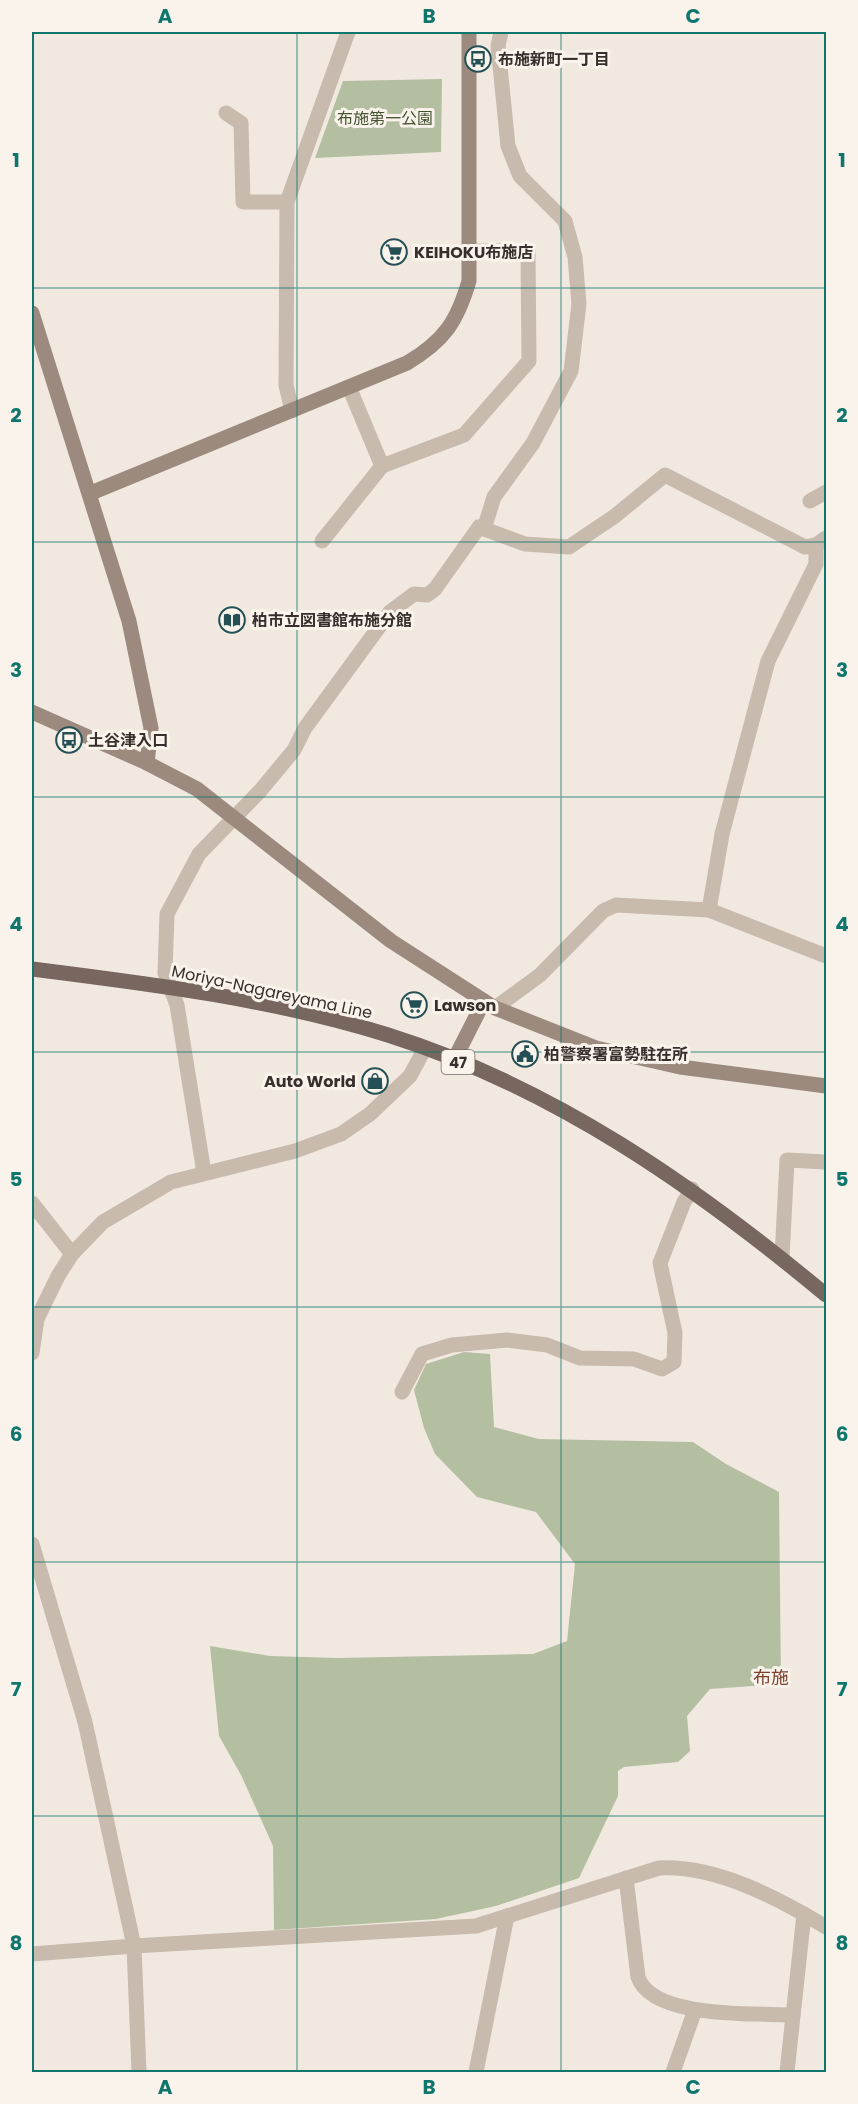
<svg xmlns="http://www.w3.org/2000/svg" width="858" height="2104" viewBox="0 0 858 2104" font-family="Poppins,'Noto Sans JP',sans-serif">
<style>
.green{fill:#b4bfa1}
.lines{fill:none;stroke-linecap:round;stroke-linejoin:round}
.street{stroke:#c8baad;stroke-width:15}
.secondary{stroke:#9c8a7e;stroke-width:15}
.primary{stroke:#77675e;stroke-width:15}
.grid{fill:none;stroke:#0f766e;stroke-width:1.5;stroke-opacity:0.55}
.labels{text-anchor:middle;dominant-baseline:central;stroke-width:6;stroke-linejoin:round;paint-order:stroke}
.shield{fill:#f9f3ec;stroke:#716a65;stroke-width:1.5}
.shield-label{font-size:15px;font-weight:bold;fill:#372f2b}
.poi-label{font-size:16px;font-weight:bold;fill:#372f2b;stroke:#f9f3ec;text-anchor:start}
.park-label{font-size:16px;fill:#465331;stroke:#f9f3ec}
.street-label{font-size:16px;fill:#372f2b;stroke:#f9f3ec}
.neighbourhood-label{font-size:18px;fill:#7e422c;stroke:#f9f3ec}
.neatline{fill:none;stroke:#0f766e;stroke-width:2}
.grid-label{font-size:20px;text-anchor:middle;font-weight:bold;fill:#0f766e}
</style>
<rect width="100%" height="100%" fill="#f1e9e0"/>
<g class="green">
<path d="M 442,79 L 441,152 L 315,158 L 343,81 Z"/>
<path d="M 464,1352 L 490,1354 L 494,1427 L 539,1439 L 693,1442 L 726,1464 L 779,1492 L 781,1684 L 710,1689 L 687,1716 L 690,1751 L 678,1762 L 624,1767 L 618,1771 L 618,1796 L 579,1878 L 496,1906 L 436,1919 L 274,1930 L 273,1846 L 241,1775 L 219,1736 L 210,1646 L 270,1656 L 338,1658 L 533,1654 L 567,1641 L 575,1564 L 536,1512 L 477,1497 L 435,1454 L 424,1428 L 414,1390 L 426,1364 Z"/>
</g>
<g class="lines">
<g class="street">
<path d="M 226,113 L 241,123 L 243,202 L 287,202 L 348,32"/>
<path d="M 287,202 L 286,385 L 292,411"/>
<path d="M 349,387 L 382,466 L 464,435 L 529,361 L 528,251 L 469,251"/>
<path d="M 810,501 L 826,492"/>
<path d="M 484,529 L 494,497 L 533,443 L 571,371 L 579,304 L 575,257 L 565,221 L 520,176 L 508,146 L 498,46 L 501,32"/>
<path d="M 322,541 L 382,466"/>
<path d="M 709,910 L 722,834 L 768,661 L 816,564 L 816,545 L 826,538"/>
<path d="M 495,1008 L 540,975 L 603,911 L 616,905 L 709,910 L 826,956"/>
<path d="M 204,1173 L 177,1005 L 165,973 L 167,914 L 199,854 L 260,791 L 294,750 L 305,728 L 390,612 L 414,594 L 427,595 L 435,589 L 479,527 L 525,544 L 569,547 L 615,516 L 665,475 L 805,547 L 816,545"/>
<path d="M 32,1203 L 72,1254"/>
<path d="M 782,1258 L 787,1160 L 826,1162"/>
<path d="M 32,1353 L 37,1319 L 58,1276 L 72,1254 L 103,1222 L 171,1182 L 295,1151 L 341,1134 L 370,1114 L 410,1076 L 425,1048"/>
<path d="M 402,1392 L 422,1354 L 452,1345 L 507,1340 L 547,1345 L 580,1358 L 634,1359 L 662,1369 L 674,1362 L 675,1333 L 660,1263 L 684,1202 L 692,1189"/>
<path d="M 32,1544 L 85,1722 L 134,1946 L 32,1954"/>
<path d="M 626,1878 L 638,1977 C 652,2019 756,2013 793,2015"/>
<path d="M 139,2072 L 134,1946 L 476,1926 L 659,1868 C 716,1865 778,1898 826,1927"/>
<path d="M 476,2072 L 507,1916"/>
<path d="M 673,2072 L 695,2010"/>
<path d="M 787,2072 L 804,1914"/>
</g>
<g class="secondary">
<path d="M 32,313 L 129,621 L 151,728 L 147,763"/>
<path d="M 91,493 L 407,363 C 444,341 457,322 469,281 L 469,32"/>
<path d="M 32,712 L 147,763 L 197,789 L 391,941 L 495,1008 L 596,1048 L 680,1067 L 826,1086"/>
<path d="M 454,1060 L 484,1001"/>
</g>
<path class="primary" d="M 32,969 C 151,984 273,999 388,1035 C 553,1087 695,1186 826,1295"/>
</g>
<path class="grid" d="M 297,32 L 297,2072M 561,32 L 561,2072M 32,288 L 826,288M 32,542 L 826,542M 32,797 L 826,797M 32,1052 L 826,1052M 32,1307 L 826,1307M 32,1562 L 826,1562M 32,1816 L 826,1816"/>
<defs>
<g id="bus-ring" transform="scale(1.35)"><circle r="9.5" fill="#f9f3ec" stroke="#245055" stroke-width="1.5"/><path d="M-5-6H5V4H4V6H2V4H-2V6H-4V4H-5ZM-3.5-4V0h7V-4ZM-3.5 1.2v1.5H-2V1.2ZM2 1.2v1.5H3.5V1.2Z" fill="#245055"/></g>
<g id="supermarket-ring" transform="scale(1.35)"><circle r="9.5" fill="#f9f3ec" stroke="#245055" stroke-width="1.5"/><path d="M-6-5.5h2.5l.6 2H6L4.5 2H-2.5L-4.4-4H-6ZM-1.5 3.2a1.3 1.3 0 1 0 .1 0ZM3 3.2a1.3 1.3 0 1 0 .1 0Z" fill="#245055"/></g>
<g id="library-ring" transform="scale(1.35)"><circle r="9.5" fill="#f9f3ec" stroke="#245055" stroke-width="1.5"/><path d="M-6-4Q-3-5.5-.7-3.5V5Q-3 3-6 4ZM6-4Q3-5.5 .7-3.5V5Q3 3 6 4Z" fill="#245055"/></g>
<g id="civic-ring" transform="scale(1.35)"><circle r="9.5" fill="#f9f3ec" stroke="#245055" stroke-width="1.5"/><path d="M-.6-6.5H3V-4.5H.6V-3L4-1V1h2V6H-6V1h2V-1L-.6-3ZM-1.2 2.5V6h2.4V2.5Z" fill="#245055"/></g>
<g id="shop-ring" transform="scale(1.35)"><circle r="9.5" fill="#f9f3ec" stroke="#245055" stroke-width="1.5"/><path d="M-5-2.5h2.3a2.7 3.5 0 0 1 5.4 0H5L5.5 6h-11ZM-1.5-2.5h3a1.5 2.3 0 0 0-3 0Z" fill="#245055"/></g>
</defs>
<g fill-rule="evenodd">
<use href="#bus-ring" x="478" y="59"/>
<use href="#supermarket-ring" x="394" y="252"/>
<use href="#library-ring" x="232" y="620"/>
<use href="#bus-ring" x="69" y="740"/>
<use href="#supermarket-ring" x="414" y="1005"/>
<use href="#civic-ring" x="525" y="1054"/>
<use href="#shop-ring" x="375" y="1081"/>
</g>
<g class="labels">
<rect class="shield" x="441.5" y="1050" width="33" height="24" rx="4.5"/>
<g class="shield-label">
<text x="458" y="1062">47</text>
</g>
<g class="poi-label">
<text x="498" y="59">布施新町一丁目</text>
<text x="414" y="252">KEIHOKU布施店</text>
<text x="252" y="620">柏市立図書館布施分館</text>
<text x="88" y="740">土谷津入口</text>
<text x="434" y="1005">Lawson</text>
<text x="544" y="1054">柏警察署富勢駐在所</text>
<text x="356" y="1081" text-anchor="end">Auto World</text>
</g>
<g class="park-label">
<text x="385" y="118">布施第一公園</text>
</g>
<g class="street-label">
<text transform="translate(272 992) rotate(12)">Moriya-Nagareyama Line</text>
</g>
<g class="neighbourhood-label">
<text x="771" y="1677">布施</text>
</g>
</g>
<rect width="858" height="2104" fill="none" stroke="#f9f3ec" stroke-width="66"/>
<rect x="33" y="33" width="792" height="2038" class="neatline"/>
<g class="grid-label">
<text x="165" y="23">A</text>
<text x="429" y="23">B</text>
<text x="693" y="23">C</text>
<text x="16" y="167">1</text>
<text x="842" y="167">1</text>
<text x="16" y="422">2</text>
<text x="842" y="422">2</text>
<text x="16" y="677">3</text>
<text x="842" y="677">3</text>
<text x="16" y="931">4</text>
<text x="842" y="931">4</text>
<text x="16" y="1186">5</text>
<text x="842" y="1186">5</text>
<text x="16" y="1441">6</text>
<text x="842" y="1441">6</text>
<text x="16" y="1696">7</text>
<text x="842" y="1696">7</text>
<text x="16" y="1950">8</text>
<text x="842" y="1950">8</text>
<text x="165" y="2094">A</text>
<text x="429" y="2094">B</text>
<text x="693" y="2094">C</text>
</g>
</svg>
